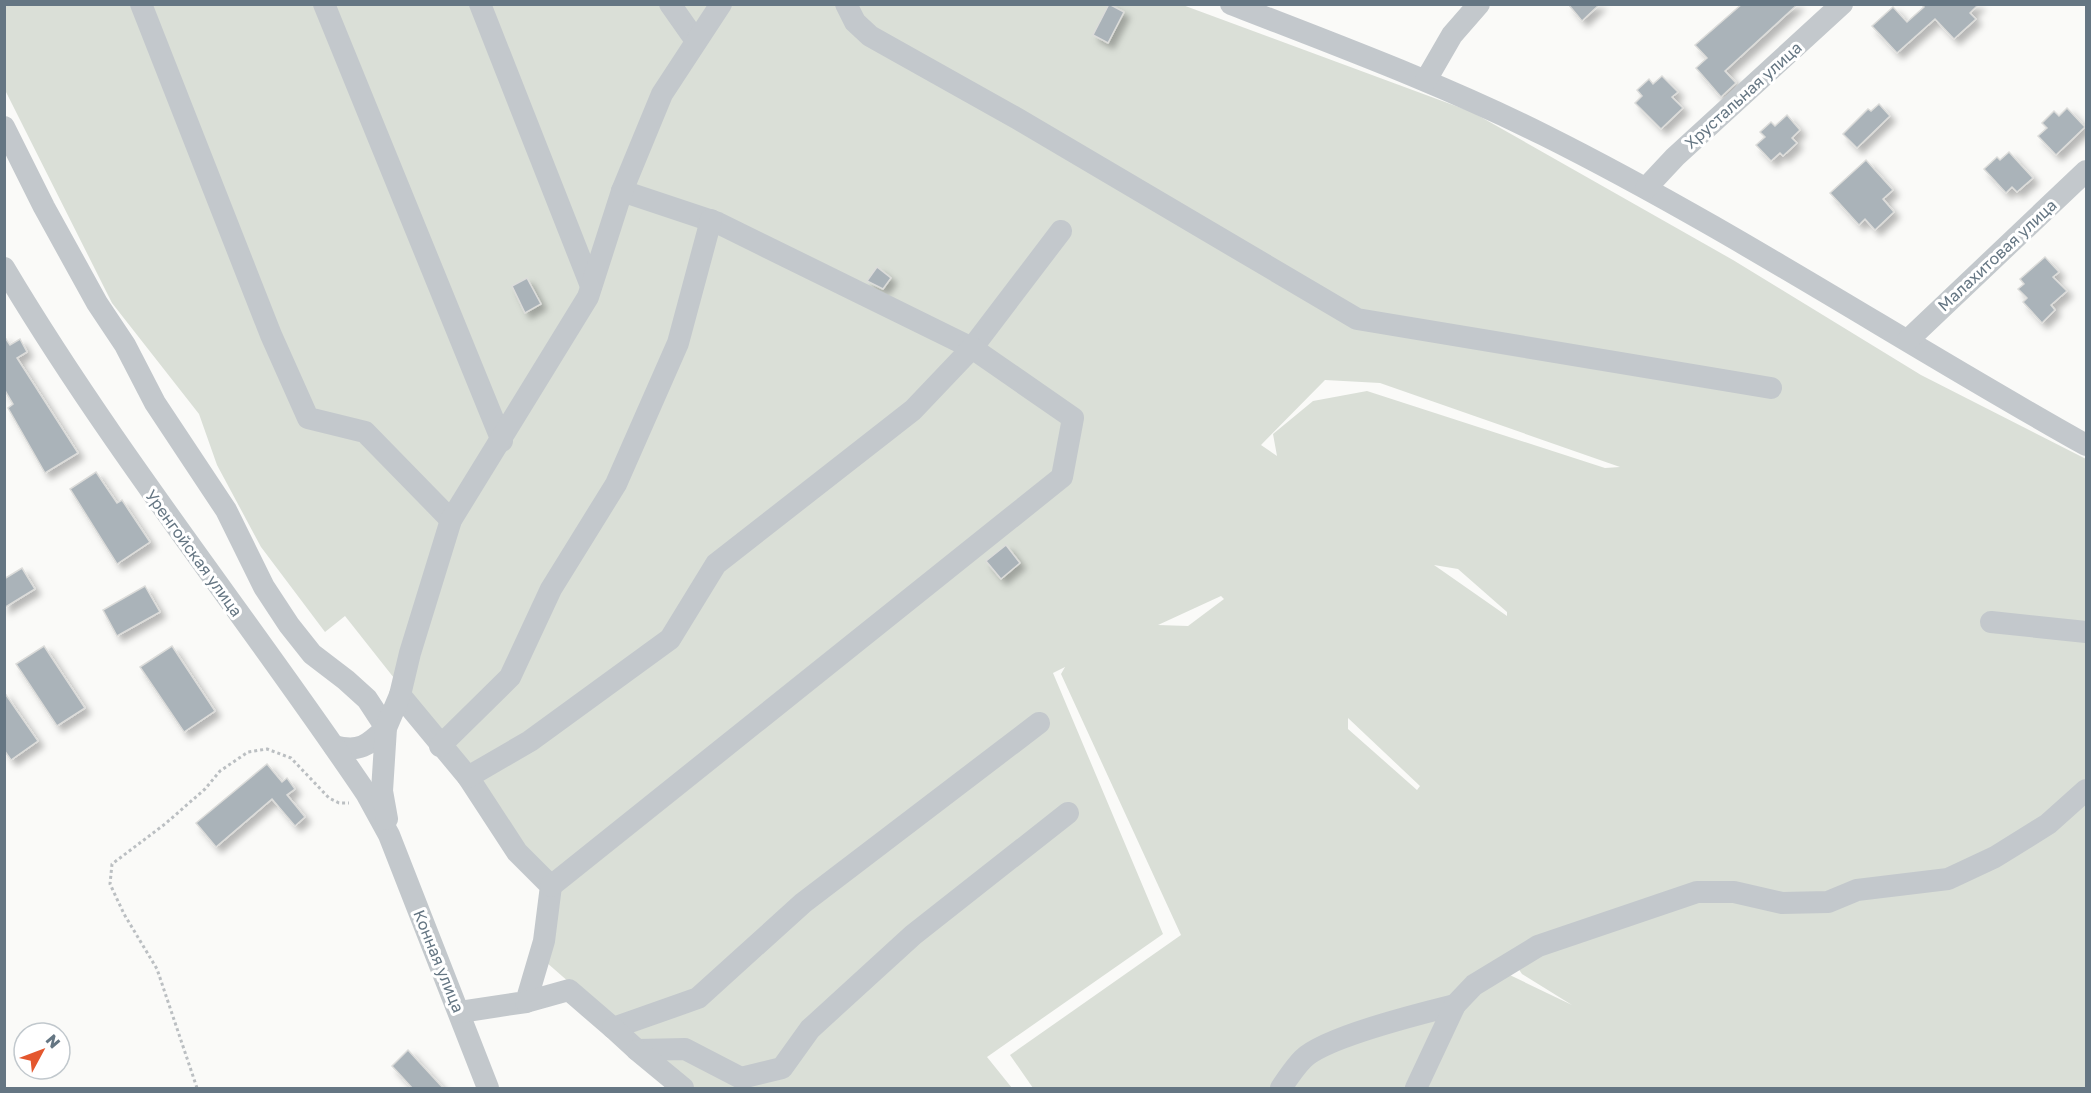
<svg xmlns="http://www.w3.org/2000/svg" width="2091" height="1093" viewBox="0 0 2091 1093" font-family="'Golos Text',sans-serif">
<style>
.green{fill:#dadfd7;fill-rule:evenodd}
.building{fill:#aab3b9;stroke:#dcdcda;stroke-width:1.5;filter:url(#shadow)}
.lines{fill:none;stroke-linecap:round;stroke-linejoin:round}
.path{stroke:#bbbfc2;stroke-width:3;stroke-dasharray:3 3;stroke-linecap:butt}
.minor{stroke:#c3c8cc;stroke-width:22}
.labels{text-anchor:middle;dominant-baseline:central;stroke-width:6;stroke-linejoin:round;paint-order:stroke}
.street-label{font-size:16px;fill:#657683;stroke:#fff}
</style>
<defs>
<filter id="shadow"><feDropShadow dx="5.5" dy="5.5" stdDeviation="3" flood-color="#0004"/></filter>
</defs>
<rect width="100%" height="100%" fill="#fafaf8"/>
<path class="green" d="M 1180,4 L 1472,112 L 1733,260 L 1921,375 L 2086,459 L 2086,1088 L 1033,1088 L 1010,1055 L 1181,935 L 1061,674 L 1065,667 L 1053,673 L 1163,934 L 987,1057 L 1012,1088 L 690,1088 L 546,962 L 559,896 L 409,697 L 345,616 L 325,632 L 261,547 L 217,465 L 199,414 L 112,303 L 5,90 L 5,5 ZM 1325,380 L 1380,383 L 1620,467 L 1605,468 L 1367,391 L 1313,401 L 1273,434 L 1277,456 L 1261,445 ZM 1434,565 L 1458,569 L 1507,612 L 1507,616 ZM 1221,596 L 1224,599 L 1188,626 L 1158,625 ZM 1348,718 L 1420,786 L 1417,790 L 1348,729 ZM 1510,956 L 1522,974 L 1572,1005 L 1493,967 Z"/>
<g class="building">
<path d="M 1109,4 L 1124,12 L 1108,43 L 1093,35 Z"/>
<path d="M 1568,4 L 1600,4 L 1582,21 Z"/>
<path d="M 1742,4 L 1798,4 L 1725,71 L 1736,83 L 1721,97 L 1696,68 L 1707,58 L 1695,45 Z"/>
<path d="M 1921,4 L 1979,4 L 1970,13 L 1976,19 L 1954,39 L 1935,19 L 1897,53 L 1872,26 L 1893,7 L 1907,22 L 1924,7 Z"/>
<path d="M 1662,76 L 1678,92 L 1672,97 L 1683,108 L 1661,129 L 1635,103 L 1642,96 L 1637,90 L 1649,79 L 1653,84 Z"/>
<path d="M 1879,104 L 1890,116 L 1857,148 L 1843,134 L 1868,109 L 1871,111 Z"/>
<path d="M 2067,108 L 2085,127 L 2056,155 L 2038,136 L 2047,128 L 2042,123 L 2054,111 L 2059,116 Z"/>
<path d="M 1787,115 L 1800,130 L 1792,138 L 1797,143 L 1783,156 L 1780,153 L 1771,161 L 1756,145 L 1765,137 L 1760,132 L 1771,122 L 1775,126 Z"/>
<path d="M 2009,152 L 2033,178 L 2017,192 L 2012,187 L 2006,193 L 1984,169 L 1997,157 L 2000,160 Z"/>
<path d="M 1866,160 L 1893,190 L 1883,199 L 1894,212 L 1875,230 L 1865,219 L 1859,225 L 1830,193 Z"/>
<path d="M 2045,257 L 2059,272 L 2053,277 L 2067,291 L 2051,305 L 2055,310 L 2042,323 L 2023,302 L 2027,298 L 2018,289 L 2024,284 L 2020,279 Z"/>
<path d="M 877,267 L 891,278 L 883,289 L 867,281 Z"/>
<path d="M 527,278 L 541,304 L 525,313 L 512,286 Z"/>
<path d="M 4,336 L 10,345 L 20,339 L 27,352 L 17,358 L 78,453 L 45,473 L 8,408 L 13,404 L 4,389 Z"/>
<path d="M 96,472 L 117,503 L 122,500 L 150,542 L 117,564 L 70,489 Z"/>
<path d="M 1006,545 L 1020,563 L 1001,579 L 986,561 Z"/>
<path d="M 22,568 L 35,589 L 4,608 L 4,579 Z"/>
<path d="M 145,586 L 160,612 L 117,636 L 103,610 Z"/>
<path d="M 44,646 L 85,708 L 57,726 L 16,664 Z"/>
<path d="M 172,646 L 215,711 L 184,732 L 140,667 Z"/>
<path d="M 4,692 L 38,741 L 11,760 L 4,750 Z"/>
<path d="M 267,764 L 282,782 L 287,778 L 295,789 L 287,795 L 305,817 L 295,826 L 272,799 L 216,847 L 196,823 Z"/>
<path d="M 408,1050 L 444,1089 L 413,1089 L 392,1066 Z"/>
</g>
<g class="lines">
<path class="path" d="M 197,1088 L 157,969 L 124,914 L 110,884 L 112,864 L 165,824 L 205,789 L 220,771 L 248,752 L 267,749 L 291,758 L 329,798 L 339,803 L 349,803"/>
<g class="minor">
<path d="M 141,4 L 271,335 L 308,418 L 365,432 L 451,520"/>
<path d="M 324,4 L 502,441"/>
<path d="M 480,4 L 591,286"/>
<path d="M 670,4 L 696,41"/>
<path d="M 846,4 L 855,22 L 870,36 L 1018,119 L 1357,319 L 1771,388"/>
<path d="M 1231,4 C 1336,45 1442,84 1544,135 C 1730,228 1905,344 2086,445"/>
<path d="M 1426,80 L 1452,35 L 1479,4"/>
<path d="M 4,127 L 44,207 L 97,303 L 125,345 L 155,403 L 226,510 L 264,587 L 289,625 L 312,654 L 346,680 L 367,699 L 386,728 C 368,745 360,753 334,746"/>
<path d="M 1646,188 L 1675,157 L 1842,4"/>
<path d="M 622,191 L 718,223 L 972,348 L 1061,231"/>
<path d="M 4,268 C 113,451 247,617 366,793 L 389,835 L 488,1088"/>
<path d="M 1908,340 L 2086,171"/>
<path d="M 1991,622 L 2086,632"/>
<path d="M 400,695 L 468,777 L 517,852 L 551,886 L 544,941 L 526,1002 L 460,1012"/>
<path d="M 440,746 L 510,677 L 551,589 L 616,484 L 678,343 L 711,220"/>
<path d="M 468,777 L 530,741 L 670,639 L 716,564 L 913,410 L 972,348 L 1073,418 L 1062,477 L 551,886"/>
<path d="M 387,819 L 382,791 L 386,728 L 400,695 L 410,653 L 451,520 L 588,297 L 622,191 L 662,94 L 721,4"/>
<path d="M 526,1002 L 569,990 L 613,1028 L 698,998 L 803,903 L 1039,723"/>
<path d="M 613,1028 L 637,1050 L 685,1049 L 741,1078 L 782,1068 L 810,1029 L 913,935 L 1068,813"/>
<path d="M 637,1050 L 683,1088"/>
<path d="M 1281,1088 C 1287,1079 1295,1067 1303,1059 C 1325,1037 1423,1013 1455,1005"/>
<path d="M 1416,1088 L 1455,1005 L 1474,985 L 1538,946 L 1697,892 L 1734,892 L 1782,903 L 1828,902 L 1857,890 L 1948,879 L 1995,857 L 2048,824 L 2086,790"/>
</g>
</g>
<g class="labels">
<g class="street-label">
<text transform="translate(1743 95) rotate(-42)">Хрустальная улица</text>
<text transform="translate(1997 255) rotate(-43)">Малахитовая улица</text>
<text transform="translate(194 553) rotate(54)">Уренгойская улица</text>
<text transform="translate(439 961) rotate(68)">Конная улица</text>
</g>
</g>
<rect width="2091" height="1093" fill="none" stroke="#657683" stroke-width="12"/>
<g transform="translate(42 1051) rotate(49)"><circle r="28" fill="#ffffff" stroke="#c1c8cd" stroke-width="1.5"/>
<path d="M0-4.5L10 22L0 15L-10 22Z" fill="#e4572e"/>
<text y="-9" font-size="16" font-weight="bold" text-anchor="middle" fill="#657683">N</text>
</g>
</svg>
